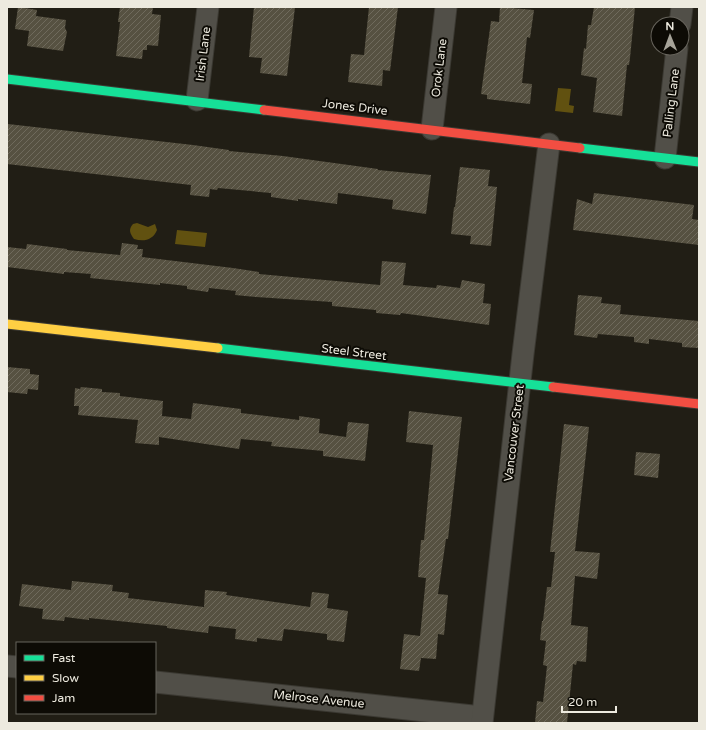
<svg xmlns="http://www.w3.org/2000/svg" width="706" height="730" viewBox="0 0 706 730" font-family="'Varela Round',sans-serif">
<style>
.water{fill:#615110}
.building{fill:url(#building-hatch)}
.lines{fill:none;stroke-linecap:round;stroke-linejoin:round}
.street-casing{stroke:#3b3932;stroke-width:23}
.fast-casing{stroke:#3b3932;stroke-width:11}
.slow-casing{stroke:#3b3932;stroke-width:11}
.jam-casing{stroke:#3b3932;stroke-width:11}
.street{stroke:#514f48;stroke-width:21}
.fast{stroke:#16e098;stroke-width:9}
.slow{stroke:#ffcf43;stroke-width:9}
.jam{stroke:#f24e42;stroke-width:9}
.labels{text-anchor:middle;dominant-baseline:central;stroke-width:4;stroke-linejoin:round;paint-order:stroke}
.street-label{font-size:12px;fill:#edeadf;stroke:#0d0b05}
</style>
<defs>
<pattern id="building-hatch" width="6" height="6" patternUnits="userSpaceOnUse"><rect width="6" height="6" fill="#565141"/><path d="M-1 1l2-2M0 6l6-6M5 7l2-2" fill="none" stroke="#6f6a5c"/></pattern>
</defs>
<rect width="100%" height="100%" fill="#211e15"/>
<g class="water">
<path d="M 558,88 L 571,89 L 569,105 L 574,106 L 573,113 L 555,111 Z"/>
<path d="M 137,223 L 148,227 L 155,224 L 157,230 C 153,240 144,242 134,239 C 130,233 128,230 133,224 Z"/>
<path d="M 177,230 L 207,233 L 205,247 L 175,244 Z"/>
</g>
<g class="building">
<path d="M 18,7 L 37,10 L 36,16 L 66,20 L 65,28 L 67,32 L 63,51 L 27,46 L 29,31 L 15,29 Z"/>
<path d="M 120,7 L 153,7 L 152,14 L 161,15 L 158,46 L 147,45 L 147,50 L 143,50 L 142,59 L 116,56 L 120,22 L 118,22 Z"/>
<path d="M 254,7 L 295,7 L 287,76 L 260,73 L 262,58 L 249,57 Z"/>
<path d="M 369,7 L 398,7 L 390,71 L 383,70 L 382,86 L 348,82 L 351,54 L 364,55 Z"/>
<path d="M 500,7 L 534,10 L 530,38 L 527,37 L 522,83 L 532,84 L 530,104 L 487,99 L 487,95 L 481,94 L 491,21 L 499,22 Z"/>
<path d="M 594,7 L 635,7 L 630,58 L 629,65 L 627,65 L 622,116 L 593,112 L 597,78 L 581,75 L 584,48 L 586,49 L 588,25 L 591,25 Z"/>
<path d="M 8,124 L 193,145 L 229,150 L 229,151 L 283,156 L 378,169 L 378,170 L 431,175 L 426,214 L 392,209 L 393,200 L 338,193 L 337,204 L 298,199 L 298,201 L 271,197 L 271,193 L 218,188 L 217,190 L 210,189 L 209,197 L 190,195 L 191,185 L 7,164 Z"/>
<path d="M 460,167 L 490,170 L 488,186 L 497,187 L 491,246 L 470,244 L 471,236 L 451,234 L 454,207 L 455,207 Z"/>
<path d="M 594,193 L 694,205 L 692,219 L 699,220 L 699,245 L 573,230 L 577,199 L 592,204 Z"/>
<path d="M 122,243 L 138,245 L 137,249 L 143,249 L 142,257 L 233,268 L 259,272 L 259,274 L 380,285 L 382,261 L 406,263 L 403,285 L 436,288 L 437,285 L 460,288 L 462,280 L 485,284 L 483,303 L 491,304 L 489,325 L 401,313 L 400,315 L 376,313 L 376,310 L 332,306 L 332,302 L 256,297 L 235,295 L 236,291 L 209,288 L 208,292 L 187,289 L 187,286 L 160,283 L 160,285 L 90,278 L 91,274 L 64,272 L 64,274 L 7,267 L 7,247 L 26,249 L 27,244 L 67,249 L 67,250 L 120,255 Z"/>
<path d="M 578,295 L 602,297 L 601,303 L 621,305 L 620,314 L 699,321 L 698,348 L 682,347 L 682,343 L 649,339 L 649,344 L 634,342 L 634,337 L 598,334 L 597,338 L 574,335 Z"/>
<path d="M 7,367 L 30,369 L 30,374 L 39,375 L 38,390 L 28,389 L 27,394 L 7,392 Z"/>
<path d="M 81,387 L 102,389 L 102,392 L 120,393 L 120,396 L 163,401 L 162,416 L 191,419 L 193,403 L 241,409 L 241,413 L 299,420 L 299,416 L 320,419 L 319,433 L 346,437 L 348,422 L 369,424 L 365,461 L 323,456 L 323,451 L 271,446 L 272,442 L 241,439 L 239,449 L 159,437 L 159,445 L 135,443 L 138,420 L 78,415 L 79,406 L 74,406 L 75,388 L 80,389 Z"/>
<path d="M 409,411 L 462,417 L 448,539 L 446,539 L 438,594 L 448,595 L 444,635 L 438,634 L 436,659 L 421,658 L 419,671 L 400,669 L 404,634 L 420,636 L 426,578 L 418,577 L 421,540 L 424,540 L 433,445 L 406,442 Z"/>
<path d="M 564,424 L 589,427 L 575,551 L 600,553 L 597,579 L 575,576 L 571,625 L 588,627 L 586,662 L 577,661 L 576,665 L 573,664 L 567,723 L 535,723 L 537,701 L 543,702 L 547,666 L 543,665 L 546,641 L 540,640 L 542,621 L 543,621 L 547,587 L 551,587 L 555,552 L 550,552 Z"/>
<path d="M 636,452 L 660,454 L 658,478 L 634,475 Z"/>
<path d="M 72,581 L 113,585 L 112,591 L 129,593 L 128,598 L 204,607 L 205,590 L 227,592 L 226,595 L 310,607 L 312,592 L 329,594 L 327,608 L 348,611 L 344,642 L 327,640 L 327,634 L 284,629 L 282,641 L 257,638 L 257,642 L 235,639 L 236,629 L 209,626 L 208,633 L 167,628 L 167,626 L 89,618 L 89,620 L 65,617 L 64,621 L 42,619 L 43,609 L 19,606 L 22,584 L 71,590 Z"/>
</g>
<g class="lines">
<g class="street-casing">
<g id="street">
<path d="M 680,24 L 682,7"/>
<path d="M 197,100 L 208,7"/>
<path d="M 432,129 L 446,7"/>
<path d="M 665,158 L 677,48"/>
<path d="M 7,666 L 17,667"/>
<path d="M 155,682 L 482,717"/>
<path d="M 482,723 L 523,354 L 549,144"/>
</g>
</g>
<g class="fast-casing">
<g id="fast">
<path d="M 7,79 L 264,110"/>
<path d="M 580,148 L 699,162"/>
<path d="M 218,348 L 553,387"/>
</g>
</g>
<g class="slow-casing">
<path id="slow" d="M 7,324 L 218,348"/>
</g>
<g class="jam-casing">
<g id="jam">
<path d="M 264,110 L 580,148"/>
<path d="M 553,387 L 699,404"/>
</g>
</g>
<use href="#street" class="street"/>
<use href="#fast" class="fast"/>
<use href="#slow" class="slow"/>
<use href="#jam" class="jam"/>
</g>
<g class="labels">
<g class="street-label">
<text transform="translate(203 54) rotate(-83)">Irish Lane</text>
<text transform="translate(439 68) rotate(-83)">Orok Lane</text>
<text transform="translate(671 103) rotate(-83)">Palling Lane</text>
<text transform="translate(355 107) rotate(7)">Jones Drive</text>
<text transform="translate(354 352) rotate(7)">Steel Street</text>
<text transform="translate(514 433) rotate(-83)">Vancouver Street</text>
<text transform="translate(319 699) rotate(6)">Melrose Avenue</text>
</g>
</g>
<rect width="706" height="730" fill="none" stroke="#edeadf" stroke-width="16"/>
<rect x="16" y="642" width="140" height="72" fill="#0d0b05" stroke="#67645c"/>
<rect x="24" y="655" width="20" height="6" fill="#16e098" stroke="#67645c"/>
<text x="52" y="662" font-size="12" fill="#edeadf">Fast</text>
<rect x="24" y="675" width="20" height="6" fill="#ffcf43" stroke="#67645c"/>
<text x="52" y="682" font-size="12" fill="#edeadf">Slow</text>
<rect x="24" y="695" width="20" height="6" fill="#f24e42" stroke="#67645c"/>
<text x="52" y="702" font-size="12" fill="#edeadf">Jam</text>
<g transform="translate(670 36) rotate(359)"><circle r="19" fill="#0d0b05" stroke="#67645c"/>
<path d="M0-3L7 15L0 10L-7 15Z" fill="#a6a398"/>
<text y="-6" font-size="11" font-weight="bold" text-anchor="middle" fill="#edeadf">N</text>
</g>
<path d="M562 706v6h54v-6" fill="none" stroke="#edeadf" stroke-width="2"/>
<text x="568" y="706" font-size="12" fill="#edeadf" stroke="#0d0b05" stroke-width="3" paint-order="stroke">20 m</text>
</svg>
